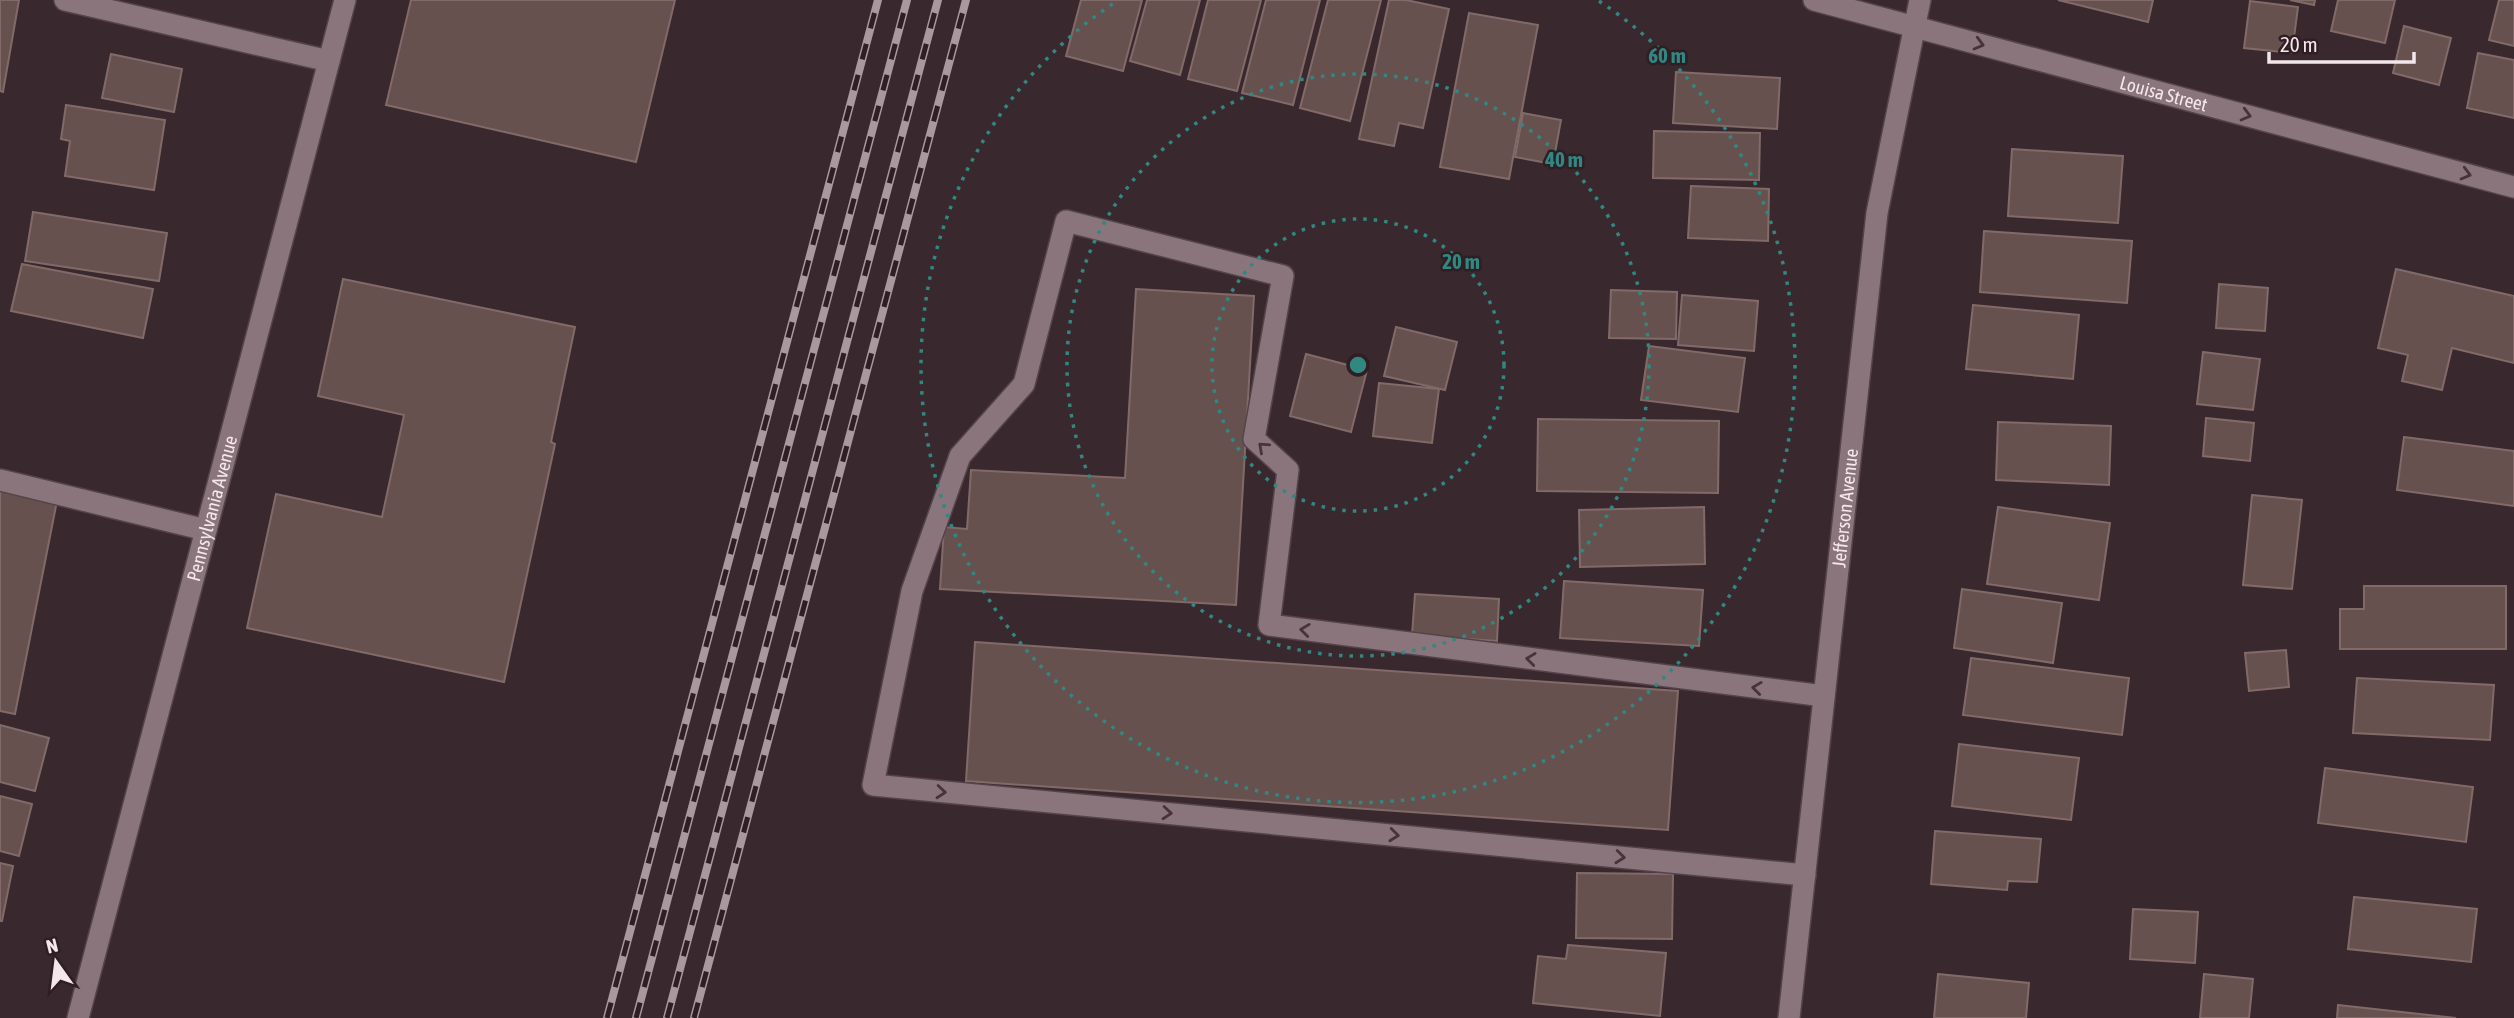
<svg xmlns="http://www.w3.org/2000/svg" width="2514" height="1018" viewBox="0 0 2514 1018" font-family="'Asap Condensed',sans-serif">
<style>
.building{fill:#67514f;stroke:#816a68;stroke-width:2}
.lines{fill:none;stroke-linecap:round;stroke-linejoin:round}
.lane-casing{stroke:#54444a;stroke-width:24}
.street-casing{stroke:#54444a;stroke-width:24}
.lane{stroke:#8b757d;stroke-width:21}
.street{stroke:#8b757d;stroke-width:21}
.rail-casing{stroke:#a8999f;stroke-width:8}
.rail{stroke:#301e25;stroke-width:5;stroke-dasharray:16;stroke-linecap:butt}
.oneway{stroke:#47343b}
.ring{fill:none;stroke:#318781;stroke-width:3.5;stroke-dasharray:3.5 7}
.labels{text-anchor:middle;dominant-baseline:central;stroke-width:5;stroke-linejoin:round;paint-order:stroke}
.street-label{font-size:19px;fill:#f4e7ec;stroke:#301e25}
.centre{fill:#318781;stroke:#301e25;stroke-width:3.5}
.ring-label{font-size:21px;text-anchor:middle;font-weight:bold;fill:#318781;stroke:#301e25;stroke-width:5;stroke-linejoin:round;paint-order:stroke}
</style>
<rect width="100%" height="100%" fill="#3a282f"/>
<g class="building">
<path d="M 0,0 L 19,0 L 3,92 L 0,91 Z"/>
<path d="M 411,0 L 675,0 L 636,162 L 386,105 Z"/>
<path d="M 1081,0 L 1142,0 L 1123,71 L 1066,56 Z"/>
<path d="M 1147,0 L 1200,0 L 1180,75 L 1130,61 Z"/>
<path d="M 1208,0 L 1261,0 L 1237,91 L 1188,79 Z"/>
<path d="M 1266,0 L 1320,0 L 1293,105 L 1242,93 Z"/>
<path d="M 1328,0 L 1381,0 L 1350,121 L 1300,108 Z"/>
<path d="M 1389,0 L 1406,0 L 1449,9 L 1423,128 L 1399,123 L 1394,146 L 1359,139 Z"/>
<path d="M 2058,0 L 2153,0 L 2148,22 Z"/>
<path d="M 2290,0 L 2315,0 L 2314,5 Z"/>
<path d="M 2338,0 L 2395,0 L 2385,43 L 2331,31 Z"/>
<path d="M 2499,0 L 2514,0 L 2514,46 L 2489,40 Z"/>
<path d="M 2250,1 L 2298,7 L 2292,53 L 2244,48 Z"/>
<path d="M 1469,13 L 1538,25 L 1509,179 L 1440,167 Z"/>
<path d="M 2404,26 L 2451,38 L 2439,85 L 2393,73 Z"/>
<path d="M 2478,53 L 2514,60 L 2514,118 L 2467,108 Z"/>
<path d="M 111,54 L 182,69 L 174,112 L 102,98 Z"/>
<path d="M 1676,72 L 1780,78 L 1777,129 L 1673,123 Z"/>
<path d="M 66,105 L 165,120 L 154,190 L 65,176 L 70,141 L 61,139 Z"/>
<path d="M 1523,113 L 1561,120 L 1553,164 L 1515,157 Z"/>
<path d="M 1654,131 L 1760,133 L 1759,180 L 1653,178 Z"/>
<path d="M 2012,149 L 2123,156 L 2118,223 L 2008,216 Z"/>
<path d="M 1691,186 L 1769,189 L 1768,241 L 1688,238 Z"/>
<path d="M 33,212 L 167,233 L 159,281 L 25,261 Z"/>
<path d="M 1984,231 L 2132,241 L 2127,303 L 1980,292 Z"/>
<path d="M 22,264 L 153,289 L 143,338 L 11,311 Z"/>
<path d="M 2396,269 L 2514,296 L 2514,363 L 2452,348 L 2442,390 L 2402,381 L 2408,355 L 2378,348 Z"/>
<path d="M 343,279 L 575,327 L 551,442 L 555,444 L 504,682 L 247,628 L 276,494 L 382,517 L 404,415 L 318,396 Z"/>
<path d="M 2219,284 L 2268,288 L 2265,331 L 2216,328 Z"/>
<path d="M 1136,289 L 1254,296 L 1236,605 L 940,589 L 944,527 L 967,529 L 971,470 L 1125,478 Z"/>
<path d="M 1611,290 L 1677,292 L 1676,339 L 1609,338 Z"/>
<path d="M 1682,295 L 1758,301 L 1754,351 L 1678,345 Z"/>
<path d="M 1973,305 L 2079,315 L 2073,379 L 1966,369 Z"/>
<path d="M 1396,327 L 1457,342 L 1445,390 L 1384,376 Z"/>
<path d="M 1649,346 L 1745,358 L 1738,412 L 1641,400 Z"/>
<path d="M 2203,352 L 2260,359 L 2253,410 L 2197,404 Z"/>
<path d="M 1306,354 L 1367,370 L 1351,432 L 1290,416 Z"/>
<path d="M 1379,383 L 1439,389 L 1432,443 L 1373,436 Z"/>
<path d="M 2206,418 L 2254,423 L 2250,461 L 2203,456 Z"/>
<path d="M 1538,419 L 1719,421 L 1718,493 L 1537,491 Z"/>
<path d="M 1998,422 L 2111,426 L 2109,485 L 1996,480 Z"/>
<path d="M 2404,437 L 2514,451 L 2514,506 L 2397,490 Z"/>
<path d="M 0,490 L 57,501 L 15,714 L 0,711 Z"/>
<path d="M 2252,495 L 2302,500 L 2292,589 L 2243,585 Z"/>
<path d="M 1704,507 L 1705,564 L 1580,567 L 1579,510 Z"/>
<path d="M 1998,507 L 2110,523 L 2099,600 L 1987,584 Z"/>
<path d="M 1564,581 L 1703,590 L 1699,646 L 1560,638 Z"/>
<path d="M 2364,586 L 2506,586 L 2506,649 L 2340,649 L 2340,609 L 2364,609 Z"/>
<path d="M 1962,589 L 2062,603 L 2053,663 L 1954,648 Z"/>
<path d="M 1415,594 L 1499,599 L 1497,641 L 1412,635 Z"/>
<path d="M 975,642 L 1678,691 L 1668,830 L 966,781 Z"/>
<path d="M 2286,650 L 2289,687 L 2249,691 L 2245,653 Z"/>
<path d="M 1971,658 L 2129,678 L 2122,735 L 1963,715 Z"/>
<path d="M 2357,678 L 2494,685 L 2490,740 L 2353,733 Z"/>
<path d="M 0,725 L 49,738 L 35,791 L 0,782 Z"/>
<path d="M 1959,744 L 2079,758 L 2071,820 L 1952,806 Z"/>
<path d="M 2325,768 L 2473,787 L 2466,842 L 2318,823 Z"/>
<path d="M 0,796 L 32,804 L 19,856 L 0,851 Z"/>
<path d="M 1935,831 L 2041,839 L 2037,882 L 2008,881 L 2007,890 L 1931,884 Z"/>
<path d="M 0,863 L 13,866 L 2,921 L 0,921 Z"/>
<path d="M 1577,873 L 1673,874 L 1672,939 L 1576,938 Z"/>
<path d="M 2354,897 L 2477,909 L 2471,962 L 2348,949 Z"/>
<path d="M 2133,909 L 2198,912 L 2195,963 L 2130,959 Z"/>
<path d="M 1568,945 L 1666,953 L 1660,1016 L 1533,1003 L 1538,956 L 1566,959 Z"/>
<path d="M 1938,974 L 2029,983 L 2026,1018 L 1934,1018 Z"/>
<path d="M 2204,974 L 2253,979 L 2249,1018 L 2200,1018 Z"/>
<path d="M 2338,1005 L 2456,1018 L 2337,1018 Z"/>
</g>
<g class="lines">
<g class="lane-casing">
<g id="lane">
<path d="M 65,0 L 329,61"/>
<path d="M 0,480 L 206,530"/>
<path d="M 1805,875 L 873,785 L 912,591 L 960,456 L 1024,384 L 1066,221 L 1283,276 L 1254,439 L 1288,470 L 1269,625 L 1824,696"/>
</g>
</g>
<g class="street-casing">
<g id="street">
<path id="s1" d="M 1814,0 L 2514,187"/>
<path id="s2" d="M 78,1018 L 345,0"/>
<path id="s3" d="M 1789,1018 L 1877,213 L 1920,0"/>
</g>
</g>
<use href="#lane" class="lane"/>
<use href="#street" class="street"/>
<g class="rail-casing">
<g id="rail">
<path d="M 607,1018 L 878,0"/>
<path d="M 636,1018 L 907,0"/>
<path d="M 667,1018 L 938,0"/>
<path d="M 694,1018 L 966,0"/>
</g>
</g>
<use href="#rail" class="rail"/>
</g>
<defs><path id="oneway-chevron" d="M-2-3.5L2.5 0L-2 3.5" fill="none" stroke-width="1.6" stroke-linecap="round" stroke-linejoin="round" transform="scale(1.75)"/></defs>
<g class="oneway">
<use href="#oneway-chevron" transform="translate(1979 44) rotate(15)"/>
<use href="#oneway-chevron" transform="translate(2246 115) rotate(15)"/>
<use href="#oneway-chevron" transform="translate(2466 174) rotate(15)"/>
<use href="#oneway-chevron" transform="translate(1263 447) rotate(-138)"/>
<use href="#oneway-chevron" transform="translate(1305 630) rotate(-173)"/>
<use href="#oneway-chevron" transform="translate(1531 659) rotate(-173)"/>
<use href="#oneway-chevron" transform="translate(1757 688) rotate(-173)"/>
<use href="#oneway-chevron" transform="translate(941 792) rotate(5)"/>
<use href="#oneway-chevron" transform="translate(1167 813) rotate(5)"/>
<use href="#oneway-chevron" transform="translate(1394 835) rotate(6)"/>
<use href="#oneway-chevron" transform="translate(1620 857) rotate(6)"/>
</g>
<g class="ring">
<circle cx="1358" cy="365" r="146"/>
<circle cx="1358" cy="365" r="291"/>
<path d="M1599 1A437 437 0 1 1 1117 1"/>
</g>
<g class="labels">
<g class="street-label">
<text stroke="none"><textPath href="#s1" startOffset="362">Louisa Street</textPath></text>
<text stroke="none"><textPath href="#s3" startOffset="513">Jefferson Avenue</textPath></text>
<text stroke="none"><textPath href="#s2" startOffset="527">Pennsylvania Avenue</textPath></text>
</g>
</g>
<circle cx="1358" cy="365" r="10" class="centre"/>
<g class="ring-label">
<text x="1667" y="63">60 m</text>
<text x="1564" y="167">40 m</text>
<text x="1461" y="269">20 m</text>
</g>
<g transform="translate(56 962) rotate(346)" stroke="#301e25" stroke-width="5" paint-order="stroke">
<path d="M0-5L12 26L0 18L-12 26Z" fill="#f4e7ec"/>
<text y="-10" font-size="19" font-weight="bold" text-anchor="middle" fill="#f4e7ec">N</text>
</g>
<path d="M2269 52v10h145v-10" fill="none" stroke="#f4e7ec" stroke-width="3.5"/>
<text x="2280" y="52" font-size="21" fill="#f4e7ec" stroke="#301e25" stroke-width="5" paint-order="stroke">20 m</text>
</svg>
